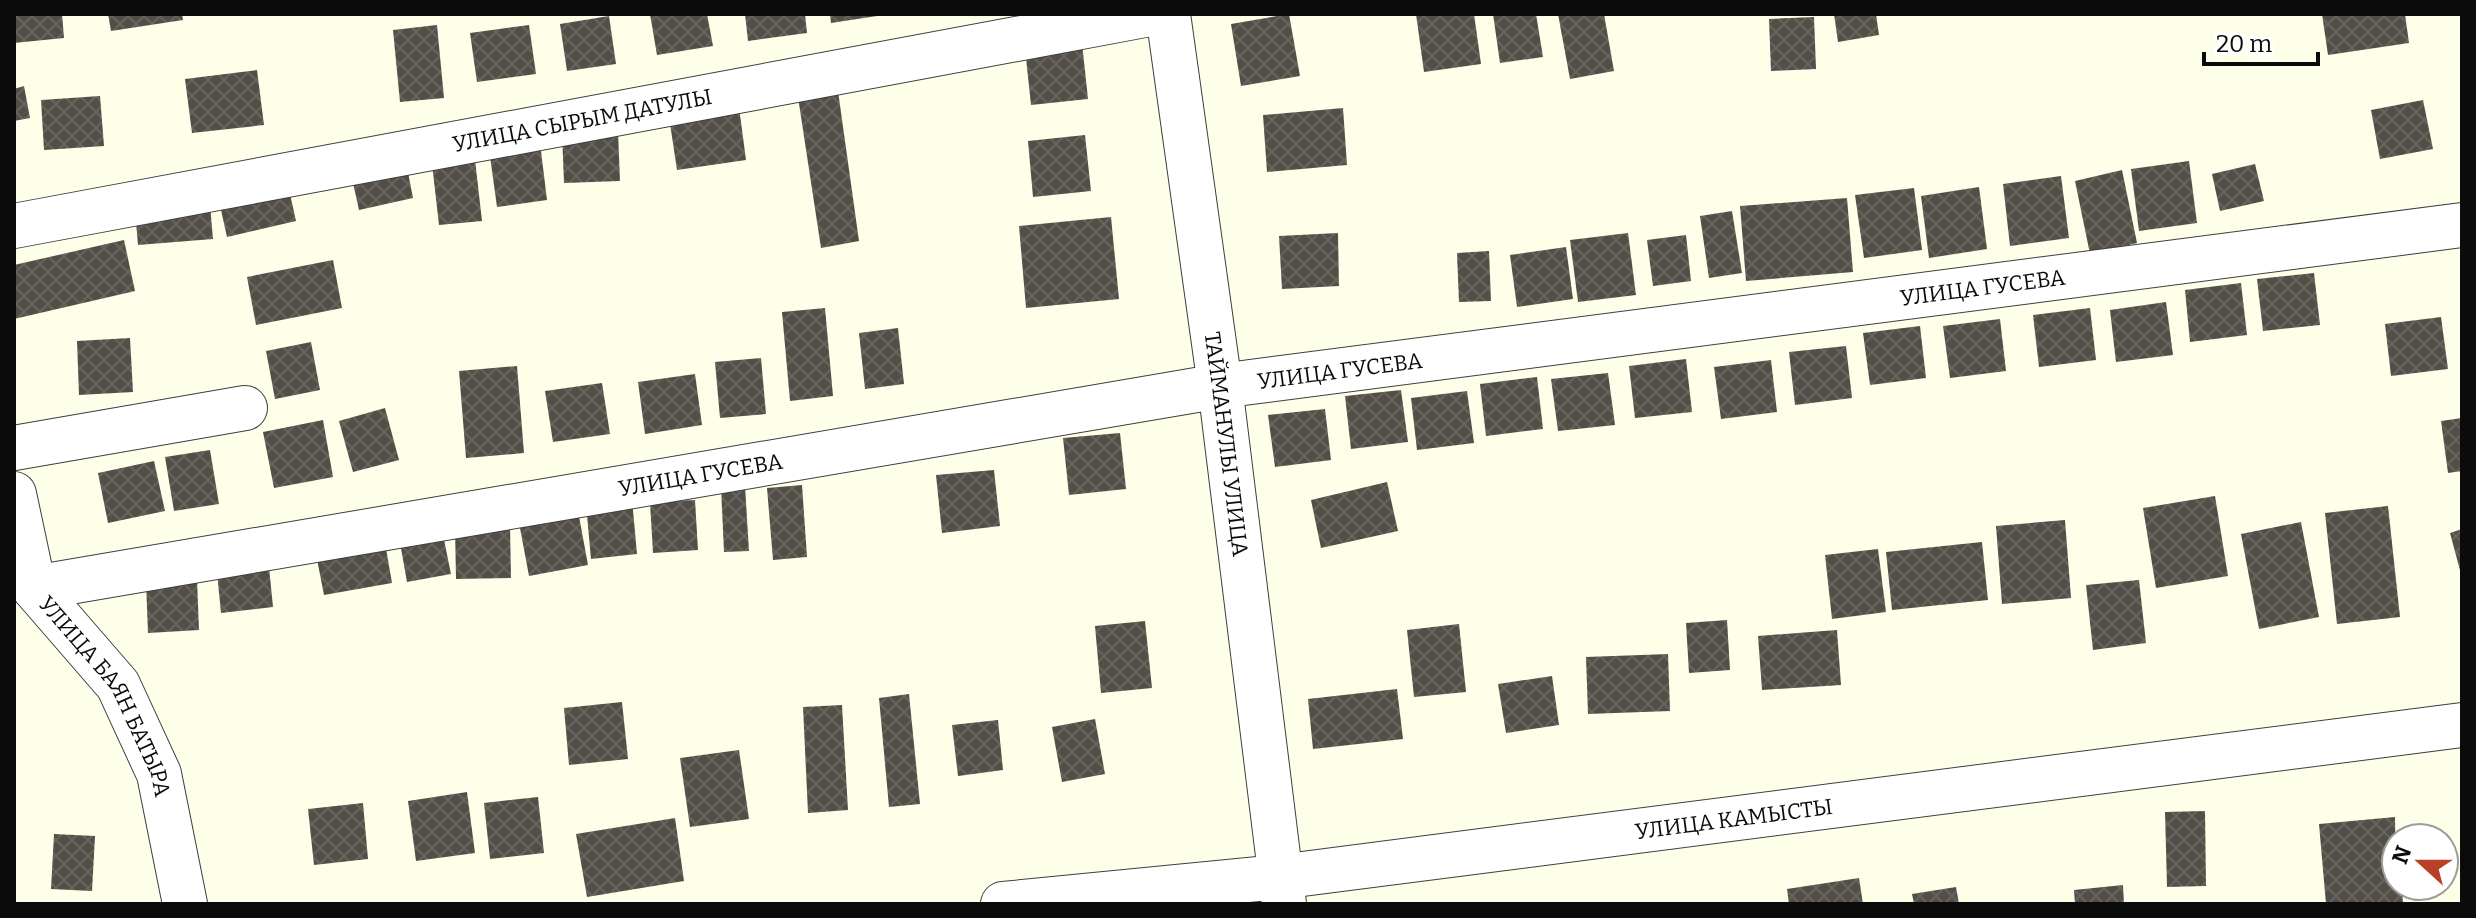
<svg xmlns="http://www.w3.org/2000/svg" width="2476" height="918" viewBox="0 0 2476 918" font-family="Bitter,serif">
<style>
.building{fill:url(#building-cross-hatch)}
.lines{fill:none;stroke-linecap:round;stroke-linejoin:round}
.minor-casing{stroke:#3e3e3e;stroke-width:46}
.minor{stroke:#fff;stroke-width:44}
.labels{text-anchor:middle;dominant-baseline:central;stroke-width:8;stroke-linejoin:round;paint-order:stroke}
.street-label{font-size:22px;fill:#0b0b0b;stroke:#fff}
</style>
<defs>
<pattern id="building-cross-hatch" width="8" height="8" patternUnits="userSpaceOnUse" patternTransform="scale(2)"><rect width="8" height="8" fill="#534f48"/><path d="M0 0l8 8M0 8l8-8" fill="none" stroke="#67645e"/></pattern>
</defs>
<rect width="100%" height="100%" fill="#feffe9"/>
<g class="building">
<path d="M 14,14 L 62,14 L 64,38 L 14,43 Z"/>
<path d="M 108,14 L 182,14 L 183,20 L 111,31 Z"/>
<path d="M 650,14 L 707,14 L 713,46 L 657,55 Z"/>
<path d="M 745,14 L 805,14 L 807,33 L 748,41 Z"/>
<path d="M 830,14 L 877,14 L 877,16 L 831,23 Z"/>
<path d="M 1289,14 L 1300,76 L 1241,86 L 1231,24 Z"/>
<path d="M 1416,14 L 1474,14 L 1481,64 L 1424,72 Z"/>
<path d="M 1493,14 L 1536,14 L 1543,57 L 1500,63 Z"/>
<path d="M 1558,14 L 1604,14 L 1614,71 L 1570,79 Z"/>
<path d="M 1834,14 L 1876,14 L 1879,35 L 1838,42 Z"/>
<path d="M 2322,14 L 2405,14 L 2409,43 L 2328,55 Z"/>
<path d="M 609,16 L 616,64 L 567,71 L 560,24 Z"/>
<path d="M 1814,17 L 1816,69 L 1771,71 L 1769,19 Z"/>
<path d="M 437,25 L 444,98 L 400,102 L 393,30 Z"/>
<path d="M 529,25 L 536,74 L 477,82 L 470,33 Z"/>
<path d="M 1082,43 L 1088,99 L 1031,105 L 1025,49 Z"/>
<path d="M 257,70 L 264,125 L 192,133 L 185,79 Z"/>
<path d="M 24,86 L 30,118 L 14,121 L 14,89 Z"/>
<path d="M 838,91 L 859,241 L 821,248 L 798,97 Z"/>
<path d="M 100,96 L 104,146 L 44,150 L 41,100 Z"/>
<path d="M 2423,100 L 2433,149 L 2380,159 L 2371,110 Z"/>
<path d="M 739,107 L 746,160 L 677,170 L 669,117 Z"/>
<path d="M 1343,108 L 1347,165 L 1267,172 L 1263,115 Z"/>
<path d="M 618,131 L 620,181 L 564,183 L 562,133 Z"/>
<path d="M 1085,135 L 1091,191 L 1033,197 L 1028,141 Z"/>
<path d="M 540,143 L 547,200 L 497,207 L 489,149 Z"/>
<path d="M 474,151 L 482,221 L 439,225 L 431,155 Z"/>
<path d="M 2189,161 L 2197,223 L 2139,231 L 2131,169 Z"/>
<path d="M 406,162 L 413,198 L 359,210 L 351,174 Z"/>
<path d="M 2255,164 L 2264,201 L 2220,211 L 2212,174 Z"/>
<path d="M 2122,170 L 2137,243 L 2090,254 L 2075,181 Z"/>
<path d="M 2061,176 L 2069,238 L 2010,246 L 2003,184 Z"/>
<path d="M 288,185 L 296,221 L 227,237 L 219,201 Z"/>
<path d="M 1979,187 L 1987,249 L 1929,258 L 1921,196 Z"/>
<path d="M 1914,188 L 1922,250 L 1864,258 L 1855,195 Z"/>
<path d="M 1847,198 L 1853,272 L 1746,281 L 1740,206 Z"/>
<path d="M 210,205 L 213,239 L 138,245 L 135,211 Z"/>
<path d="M 1732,211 L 1742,273 L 1709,278 L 1700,216 Z"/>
<path d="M 1111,217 L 1119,299 L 1026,308 L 1019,226 Z"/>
<path d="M 1338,233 L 1339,286 L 1282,289 L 1279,236 Z"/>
<path d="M 1628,233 L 1636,295 L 1578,302 L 1570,240 Z"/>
<path d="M 1686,235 L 1691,281 L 1653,286 L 1647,240 Z"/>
<path d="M 124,240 L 135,291 L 14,319 L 14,265 Z"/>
<path d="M 1566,247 L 1573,299 L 1517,307 L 1510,255 Z"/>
<path d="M 1489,251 L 1491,301 L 1459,302 L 1457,253 Z"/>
<path d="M 333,260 L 342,308 L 256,325 L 247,277 Z"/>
<path d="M 2314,273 L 2320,325 L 2263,331 L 2257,279 Z"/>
<path d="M 2241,283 L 2247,335 L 2190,342 L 2185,290 Z"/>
<path d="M 2166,302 L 2173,355 L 2116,362 L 2110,310 Z"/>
<path d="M 825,308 L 833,396 L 790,401 L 782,312 Z"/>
<path d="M 2090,308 L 2096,360 L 2039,367 L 2033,315 Z"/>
<path d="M 2441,317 L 2448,369 L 2391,376 L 2385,324 Z"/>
<path d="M 2000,319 L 2006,371 L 1950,378 L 1943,326 Z"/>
<path d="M 1920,326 L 1926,378 L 1870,385 L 1863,333 Z"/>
<path d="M 898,328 L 904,384 L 865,389 L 859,333 Z"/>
<path d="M 130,338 L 133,392 L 79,395 L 77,341 Z"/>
<path d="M 311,342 L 320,390 L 275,399 L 266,351 Z"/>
<path d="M 1846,346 L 1852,398 L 1795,405 L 1789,352 Z"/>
<path d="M 761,358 L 766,414 L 720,418 L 715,362 Z"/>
<path d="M 1686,359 L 1692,412 L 1635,418 L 1629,366 Z"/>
<path d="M 1771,360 L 1777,412 L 1721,419 L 1714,367 Z"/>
<path d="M 517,366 L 524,453 L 466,458 L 459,371 Z"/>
<path d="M 1608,373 L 1615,425 L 1558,431 L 1551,379 Z"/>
<path d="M 695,374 L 702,425 L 645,434 L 638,382 Z"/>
<path d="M 1537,377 L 1543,429 L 1486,436 L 1480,384 Z"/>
<path d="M 602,383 L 610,434 L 553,442 L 545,391 Z"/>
<path d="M 1401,390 L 1408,442 L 1351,449 L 1345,396 Z"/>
<path d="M 1467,391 L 1474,443 L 1417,450 L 1411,398 Z"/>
<path d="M 385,408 L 399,460 L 353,472 L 339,421 Z"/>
<path d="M 1325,409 L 1331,460 L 1275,467 L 1268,415 Z"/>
<path d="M 2462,418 L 2462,471 L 2448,473 L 2441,421 Z"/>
<path d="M 323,420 L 333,477 L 274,488 L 263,432 Z"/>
<path d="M 1120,433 L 1126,489 L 1069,495 L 1063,438 Z"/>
<path d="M 210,450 L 219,504 L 174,511 L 165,457 Z"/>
<path d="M 154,461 L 165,511 L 108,523 L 98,473 Z"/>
<path d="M 994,470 L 1000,526 L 942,533 L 936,475 Z"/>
<path d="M 1387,482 L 1398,531 L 1321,548 L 1311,500 Z"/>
<path d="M 802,485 L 807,557 L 773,560 L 767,488 Z"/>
<path d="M 745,486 L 749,551 L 724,552 L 721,487 Z"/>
<path d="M 2215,496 L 2228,576 L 2156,588 L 2143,508 Z"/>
<path d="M 632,499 L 637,554 L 591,559 L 586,504 Z"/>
<path d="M 576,500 L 588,565 L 529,576 L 517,512 Z"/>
<path d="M 695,500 L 698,550 L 653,553 L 650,502 Z"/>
<path d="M 2388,506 L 2400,617 L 2337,624 L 2325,513 Z"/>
<path d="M 2065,520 L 2071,598 L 2002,604 L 1996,526 Z"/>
<path d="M 2301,522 L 2319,617 L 2259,629 L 2241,534 Z"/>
<path d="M 510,526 L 511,578 L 456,579 L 455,527 Z"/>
<path d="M 2462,529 L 2462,574 L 2461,574 L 2450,533 Z"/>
<path d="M 442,530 L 451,574 L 407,582 L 399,537 Z"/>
<path d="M 384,537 L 392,583 L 324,595 L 315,549 Z"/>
<path d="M 1982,542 L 1988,600 L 1892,610 L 1886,552 Z"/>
<path d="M 1878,549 L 1886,612 L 1832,619 L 1825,555 Z"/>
<path d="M 268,557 L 273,607 L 221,613 L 216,562 Z"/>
<path d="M 197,579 L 199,630 L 148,633 L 146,582 Z"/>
<path d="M 2139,580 L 2146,643 L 2093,650 L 2086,585 Z"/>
<path d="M 1727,620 L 1730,670 L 1689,673 L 1686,623 Z"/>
<path d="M 1145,621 L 1152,688 L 1101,693 L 1095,626 Z"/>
<path d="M 1459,624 L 1466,692 L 1414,697 L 1407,630 Z"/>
<path d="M 1837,630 L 1841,685 L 1762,690 L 1758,636 Z"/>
<path d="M 1668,654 L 1670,711 L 1588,714 L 1586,657 Z"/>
<path d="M 1552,676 L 1559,725 L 1506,733 L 1498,684 Z"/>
<path d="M 1397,689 L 1403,739 L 1313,749 L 1308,699 Z"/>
<path d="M 909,694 L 920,804 L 889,807 L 879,698 Z"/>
<path d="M 622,702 L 628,759 L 569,765 L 564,708 Z"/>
<path d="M 842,705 L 848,810 L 808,813 L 803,707 Z"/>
<path d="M 1095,719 L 1105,774 L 1062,782 L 1052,727 Z"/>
<path d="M 998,720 L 1003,770 L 958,776 L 952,725 Z"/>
<path d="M 739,750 L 749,819 L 690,827 L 680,758 Z"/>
<path d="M 467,792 L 475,853 L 416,861 L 408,801 Z"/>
<path d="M 538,797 L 544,853 L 490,859 L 484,803 Z"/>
<path d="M 363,803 L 368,859 L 314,865 L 308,809 Z"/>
<path d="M 2205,811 L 2206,886 L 2167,887 L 2165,812 Z"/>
<path d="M 2395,817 L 2396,886 L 2402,886 L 2403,904 L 2326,904 L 2319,824 Z"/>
<path d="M 675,818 L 684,881 L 587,897 L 576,834 Z"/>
<path d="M 54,834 L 95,836 L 92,891 L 51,889 Z"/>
<path d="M 1859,878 L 1863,904 L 1789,904 L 1787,889 Z"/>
<path d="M 2123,885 L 2124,904 L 2075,904 L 2074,890 Z"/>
<path d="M 1956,887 L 1959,904 L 1914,904 L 1912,894 Z"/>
</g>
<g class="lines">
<g class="minor-casing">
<g id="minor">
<path id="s1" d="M 1168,14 L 1220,386 L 1284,904"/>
<path id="s2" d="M 14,226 L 1150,14"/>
<path d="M 14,448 L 245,408"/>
<path id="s3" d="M 14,494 L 34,588 L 118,685 L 159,774 L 185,904"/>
<path id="s4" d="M 34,588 L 1220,386 L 2462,225"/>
<path id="s5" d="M 1003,904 L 1279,877 L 2462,725"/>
</g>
</g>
<use href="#minor" class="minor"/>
</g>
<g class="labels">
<g class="street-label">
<text stroke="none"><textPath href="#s2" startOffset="578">УЛИЦА СЫРЫМ ДАТУЛЫ</textPath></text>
<text stroke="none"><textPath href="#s4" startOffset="1972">УЛИЦА ГУСЕВА</textPath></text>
<text stroke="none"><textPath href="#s4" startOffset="1324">УЛИЦА ГУСЕВА</textPath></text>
<text stroke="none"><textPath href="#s1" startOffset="434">ТАЙМАНУЛЫ УЛИЦА</textPath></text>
<text stroke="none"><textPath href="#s4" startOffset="676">УЛИЦА ГУСЕВА</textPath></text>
<text stroke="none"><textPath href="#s3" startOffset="228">УЛИЦА БАЯН БАТЫРА</textPath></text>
<text stroke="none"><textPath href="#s5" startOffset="736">УЛИЦА КАМЫСТЫ</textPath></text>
</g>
</g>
<rect width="2476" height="918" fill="none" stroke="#0b0b0b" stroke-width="32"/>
<g transform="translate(2420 862) rotate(291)"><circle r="38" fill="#ffffff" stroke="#9d9d9d" stroke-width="2"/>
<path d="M0-6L14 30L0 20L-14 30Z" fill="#b84026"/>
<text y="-12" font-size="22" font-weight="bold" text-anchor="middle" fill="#0b0b0b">N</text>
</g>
<path d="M2204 52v12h114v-12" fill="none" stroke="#0b0b0b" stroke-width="4"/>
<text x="2216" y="52" font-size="24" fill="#0b0b0b" stroke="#ffffff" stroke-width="6" paint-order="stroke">20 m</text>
</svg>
